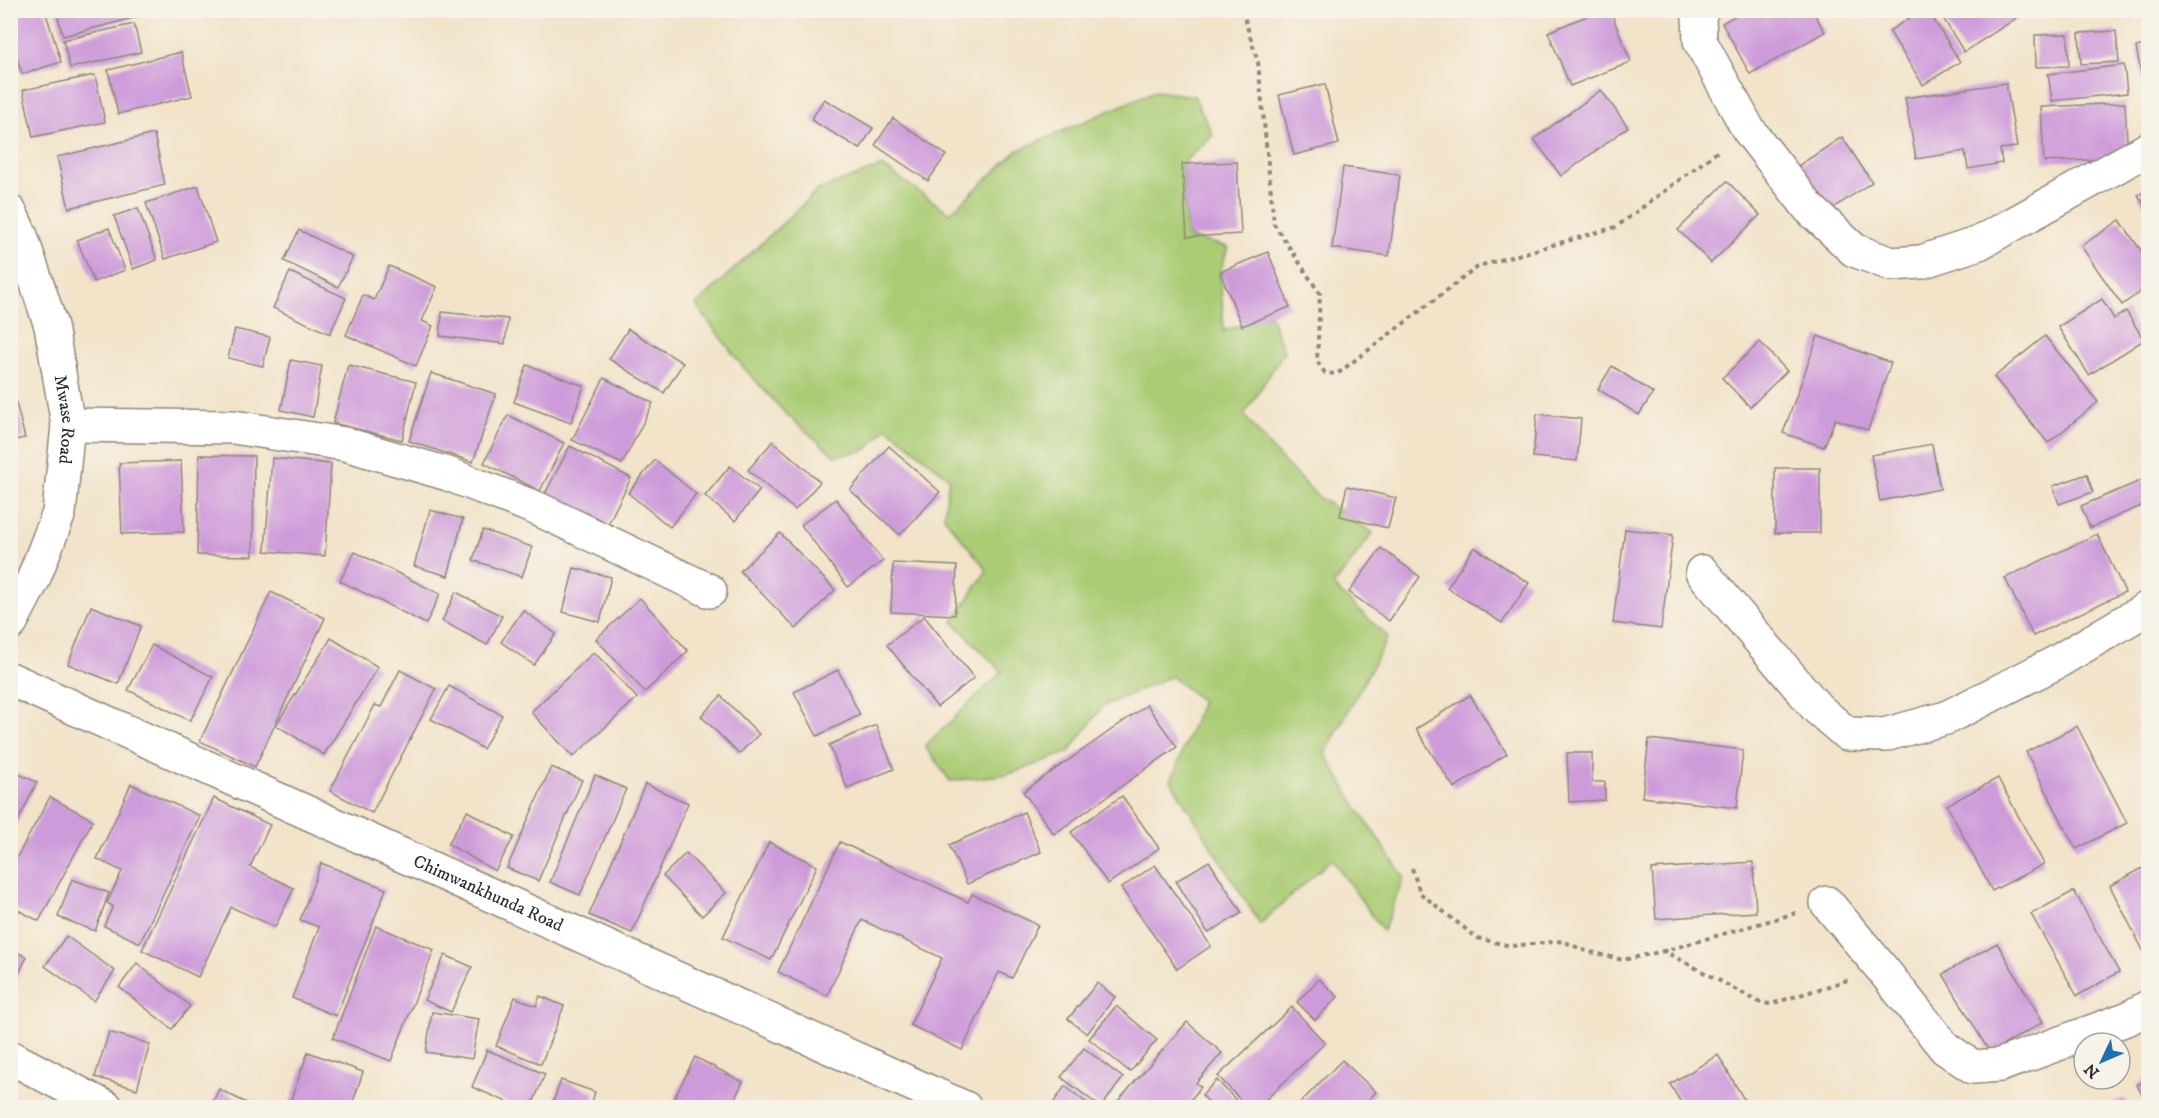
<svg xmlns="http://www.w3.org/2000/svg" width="2159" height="1118" viewBox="0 0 2159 1118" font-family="'IM FELL DW Pica',serif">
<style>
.green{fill:#aacc75;stroke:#6a7c50;stroke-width:1.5}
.building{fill:#ce9bda}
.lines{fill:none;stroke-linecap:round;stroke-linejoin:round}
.minor-casing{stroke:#8e877a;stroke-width:36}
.path{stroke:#8e877a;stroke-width:4;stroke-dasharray:4.5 4.5;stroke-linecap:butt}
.minor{stroke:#fff;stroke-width:33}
.labels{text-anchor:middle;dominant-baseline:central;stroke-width:4.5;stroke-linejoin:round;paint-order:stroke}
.street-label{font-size:18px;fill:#2b2b2b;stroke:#f7f3e8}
</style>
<rect width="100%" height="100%" fill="#f7f3e8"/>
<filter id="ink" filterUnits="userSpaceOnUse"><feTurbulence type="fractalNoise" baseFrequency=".0167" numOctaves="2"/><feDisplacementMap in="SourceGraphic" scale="12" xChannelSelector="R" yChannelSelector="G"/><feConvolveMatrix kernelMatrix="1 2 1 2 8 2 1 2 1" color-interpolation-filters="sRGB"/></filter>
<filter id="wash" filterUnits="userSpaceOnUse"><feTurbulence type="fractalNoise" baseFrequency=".008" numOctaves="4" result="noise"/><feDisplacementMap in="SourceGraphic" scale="24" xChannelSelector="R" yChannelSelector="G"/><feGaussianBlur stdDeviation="1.35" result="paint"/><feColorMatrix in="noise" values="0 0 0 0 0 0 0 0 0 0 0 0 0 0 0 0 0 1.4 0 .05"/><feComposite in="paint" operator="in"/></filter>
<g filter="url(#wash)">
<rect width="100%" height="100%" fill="#f2e3c9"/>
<path class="green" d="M 1155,91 L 1194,96 L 1213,135 L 1182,164 L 1187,237 L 1228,247 L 1220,272 L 1224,331 L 1270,315 L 1284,352 L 1244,415 L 1276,454 L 1316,495 L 1373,533 L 1333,586 L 1388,637 L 1325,754 L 1358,809 L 1404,877 L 1383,931 L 1332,859 L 1260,924 L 1171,781 L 1202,701 L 1171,676 L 1103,706 L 1069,752 L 1009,774 L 950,781 L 925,746 L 1002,672 L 953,622 L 987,570 L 944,517 L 949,478 L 887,427 L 866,450 L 835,456 L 786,414 L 743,367 L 696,305 L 817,191 L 882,166 L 950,213 L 1017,151 Z"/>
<g id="blocks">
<g class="building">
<path d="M 10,10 L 45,10 L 61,62 L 22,74 L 10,38 Z"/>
<path d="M 56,10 L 144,10 L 145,15 L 63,36 Z"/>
<path d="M 1601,10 L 1610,10 L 1631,62 L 1570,86 L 1548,32 Z"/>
<path d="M 1745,10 L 1812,10 L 1825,32 L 1750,74 L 1722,23 Z"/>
<path d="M 1922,10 L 1928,10 L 1960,62 L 1923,85 L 1889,31 Z"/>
<path d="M 1938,10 L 2029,10 L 1964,52 Z"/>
<path d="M 134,24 L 141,52 L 70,68 L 63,40 Z"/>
<path d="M 2116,31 L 2119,62 L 2081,64 L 2079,33 Z"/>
<path d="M 2068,34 L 2069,66 L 2036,67 L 2035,35 Z"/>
<path d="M 2148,44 L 2148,87 L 2144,88 L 2136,47 Z"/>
<path d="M 181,52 L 192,96 L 118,114 L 108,70 Z"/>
<path d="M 2124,65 L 2127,93 L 2052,101 L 2048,74 Z"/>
<path d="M 95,75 L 105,122 L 33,137 L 23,90 Z"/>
<path d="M 2006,83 L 2017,147 L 2000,149 L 2002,163 L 1968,169 L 1965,151 L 1916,159 L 1905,98 Z"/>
<path d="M 1325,84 L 1339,144 L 1294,155 L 1279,95 Z"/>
<path d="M 1601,90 L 1628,127 L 1561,176 L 1534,139 Z"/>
<path d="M 824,99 L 873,128 L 860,149 L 811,120 Z"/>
<path d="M 2125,103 L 2128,158 L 2044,162 L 2041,107 Z"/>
<path d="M 893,118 L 946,155 L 928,181 L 875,145 Z"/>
<path d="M 154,134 L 165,185 L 69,208 L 57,157 Z"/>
<path d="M 1842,137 L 1872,182 L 1829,211 L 1798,166 Z"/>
<path d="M 1237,162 L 1241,234 L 1187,237 L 1182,164 Z"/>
<path d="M 1343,167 L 1400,175 L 1389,256 L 1332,248 Z"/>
<path d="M 1727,181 L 1760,215 L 1711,263 L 1678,230 Z"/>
<path d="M 198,186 L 216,242 L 165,259 L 146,203 Z"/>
<path d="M 2148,189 L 2148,211 L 2138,195 Z"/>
<path d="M 138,208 L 157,260 L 133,269 L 114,216 Z"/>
<path d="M 2120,220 L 2148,261 L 2148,286 L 2122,305 L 2081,246 Z"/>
<path d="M 109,228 L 125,270 L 94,282 L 77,240 Z"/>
<path d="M 299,230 L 353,257 L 338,287 L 284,261 Z"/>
<path d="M 1268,252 L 1290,307 L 1242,326 L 1220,272 Z"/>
<path d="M 389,266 L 437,287 L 422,321 L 433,326 L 416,366 L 346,335 L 363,295 L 374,300 Z"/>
<path d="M 290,272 L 346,298 L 330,334 L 273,308 Z"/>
<path d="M 2102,299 L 2114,319 L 2126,311 L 2144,340 L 2089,375 L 2058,327 Z"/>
<path d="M 442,312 L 508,319 L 505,344 L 440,336 Z"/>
<path d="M 235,329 L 270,337 L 263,366 L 228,358 Z"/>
<path d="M 628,329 L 683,363 L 664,393 L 609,359 Z"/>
<path d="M 1818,336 L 1891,363 L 1868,430 L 1835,419 L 1824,447 L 1783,433 Z"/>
<path d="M 2045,336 L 2098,402 L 2048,443 L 1994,377 Z"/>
<path d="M 1760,342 L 1787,371 L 1750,407 L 1722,378 Z"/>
<path d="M 291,360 L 322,366 L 313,417 L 281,410 Z"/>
<path d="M 348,365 L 416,382 L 402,440 L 333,423 Z"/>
<path d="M 527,365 L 584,386 L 571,423 L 514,402 Z"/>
<path d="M 1612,366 L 1653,393 L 1639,415 L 1598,389 Z"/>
<path d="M 431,373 L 496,394 L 473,462 L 409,441 Z"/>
<path d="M 604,378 L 653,403 L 622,464 L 572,440 Z"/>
<path d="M 10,379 L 25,438 L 10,441 Z"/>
<path d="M 1537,414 L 1581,419 L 1577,461 L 1533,457 Z"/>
<path d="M 508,415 L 564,443 L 540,491 L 484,463 Z"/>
<path d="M 773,441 L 820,482 L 795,510 L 748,470 Z"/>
<path d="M 1932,444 L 1940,489 L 1880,501 L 1871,455 Z"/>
<path d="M 570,446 L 631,478 L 607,526 L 545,494 Z"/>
<path d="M 889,446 L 940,492 L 900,535 L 850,490 Z"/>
<path d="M 199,455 L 254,456 L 253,556 L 197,555 Z"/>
<path d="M 272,458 L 331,464 L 325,556 L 265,551 Z"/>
<path d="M 655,460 L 696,494 L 670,527 L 628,493 Z"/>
<path d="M 181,461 L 184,532 L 122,534 L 119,463 Z"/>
<path d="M 730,466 L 760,490 L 735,521 L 705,496 Z"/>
<rect x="1775" y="468" width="45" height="65"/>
<path d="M 2087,474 L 2093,492 L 2059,504 L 2053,486 Z"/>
<path d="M 2145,479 L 2148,486 L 2148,503 L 2090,528 L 2081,506 Z"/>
<path d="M 1347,486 L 1396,498 L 1388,528 L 1340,516 Z"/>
<path d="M 836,499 L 883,561 L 848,587 L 801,525 Z"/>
<path d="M 430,510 L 463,519 L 448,576 L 414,566 Z"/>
<path d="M 1625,529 L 1673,535 L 1661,629 L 1613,623 Z"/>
<path d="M 483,530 L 532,547 L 522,577 L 473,560 Z"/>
<path d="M 780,533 L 835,590 L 796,629 L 740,571 Z"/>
<path d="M 2097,534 L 2125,592 L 2033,636 L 2005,578 Z"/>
<path d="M 1474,547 L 1529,583 L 1502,623 L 1447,588 Z"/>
<path d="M 1381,548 L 1420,577 L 1389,621 L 1349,592 Z"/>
<path d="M 355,552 L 440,594 L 426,624 L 340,581 Z"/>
<path d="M 893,563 L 957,566 L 955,615 L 891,612 Z"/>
<path d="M 574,568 L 611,577 L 600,622 L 563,612 Z"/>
<path d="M 271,592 L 325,618 L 255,767 L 200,741 Z"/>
<path d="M 456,592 L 502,616 L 487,645 L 442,621 Z"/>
<path d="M 640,598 L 688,651 L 645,692 L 596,639 Z"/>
<path d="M 91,606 L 141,626 L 118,684 L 68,664 Z"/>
<path d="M 523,610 L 556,634 L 534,665 L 501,642 Z"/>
<path d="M 924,616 L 974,678 L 937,707 L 887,645 Z"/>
<path d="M 331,638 L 378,667 L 324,755 L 276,725 Z"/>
<path d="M 152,645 L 213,677 L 190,721 L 128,690 Z"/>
<path d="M 594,652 L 637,698 L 573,757 L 531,712 Z"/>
<path d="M 400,670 L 436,689 L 372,813 L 330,791 L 375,705 L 381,707 Z"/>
<path d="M 838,670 L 860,715 L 817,736 L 794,692 Z"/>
<path d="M 449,686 L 502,715 L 483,749 L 431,719 Z"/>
<path d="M 1470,695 L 1507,754 L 1454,788 L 1416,729 Z"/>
<path d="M 721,696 L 759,734 L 739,754 L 701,716 Z"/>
<path d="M 1147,705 L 1177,747 L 1054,834 L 1023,792 Z"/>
<path d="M 876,725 L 894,769 L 847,788 L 829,745 Z"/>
<path d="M 2077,726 L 2127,823 L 2076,849 L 2026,752 Z"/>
<path d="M 1649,739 L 1743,750 L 1737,808 L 1642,797 Z"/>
<path d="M 1567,753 L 1592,753 L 1592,782 L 1605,782 L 1605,800 L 1569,802 Z"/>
<path d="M 551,767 L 582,780 L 538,881 L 507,868 Z"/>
<path d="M 10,770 L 37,782 L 10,837 Z"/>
<path d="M 595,775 L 626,789 L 580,895 L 550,882 Z"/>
<path d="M 1998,778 L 2044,864 L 1992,891 L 1947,805 Z"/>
<path d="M 131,784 L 200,816 L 140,943 L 104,926 L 113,906 L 107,903 L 122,871 L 97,859 Z"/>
<path d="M 645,784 L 688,803 L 632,933 L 589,915 Z"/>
<path d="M 1122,796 L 1159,848 L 1108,884 L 1071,832 Z"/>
<path d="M 50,797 L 93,820 L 39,921 L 10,906 L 10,870 Z"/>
<path d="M 214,798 L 270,825 L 250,867 L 294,888 L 275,927 L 231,907 L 198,977 L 142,950 Z"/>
<path d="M 467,811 L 514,837 L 495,871 L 448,844 Z"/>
<path d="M 1024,812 L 1041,852 L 967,884 L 949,845 Z"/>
<path d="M 769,842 L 817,866 L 771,960 L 723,937 Z"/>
<path d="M 840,842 L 968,902 L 972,894 L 1038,925 L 1012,978 L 999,972 L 962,1050 L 910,1025 L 942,958 L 862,920 L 827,996 L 778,972 Z"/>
<path d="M 686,853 L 726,893 L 702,916 L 663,876 Z"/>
<path d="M 1209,861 L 1242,913 L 1208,933 L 1176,881 Z"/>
<path d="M 1753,862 L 1756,912 L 1656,919 L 1652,869 Z"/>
<path d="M 321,863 L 386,889 L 336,1016 L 292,998 L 319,927 L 300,920 Z"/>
<path d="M 1155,865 L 1211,946 L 1177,969 L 1121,888 Z"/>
<path d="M 2148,865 L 2148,960 L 2110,886 Z"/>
<path d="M 72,879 L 109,893 L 95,931 L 58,917 Z"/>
<path d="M 2074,891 L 2119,972 L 2077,996 L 2031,914 Z"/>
<path d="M 376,926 L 434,950 L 391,1061 L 333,1038 Z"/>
<path d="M 66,936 L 115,971 L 94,1001 L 45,966 Z"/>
<path d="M 1997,943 L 2043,1022 L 1990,1053 L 1943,974 Z"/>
<path d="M 10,949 L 27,957 L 10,991 Z"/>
<path d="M 445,955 L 472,967 L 451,1012 L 424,1000 Z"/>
<path d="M 137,963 L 190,1006 L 172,1029 L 119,987 Z"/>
<path d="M 1319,979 L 1338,997 L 1315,1020 L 1297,1002 Z"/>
<path d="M 1097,983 L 1115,997 L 1087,1034 L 1068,1019 Z"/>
<path d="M 540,996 L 564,1006 L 541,1064 L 496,1046 L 515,997 L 536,1006 Z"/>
<path d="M 1116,1006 L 1157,1040 L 1130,1072 L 1089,1039 Z"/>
<path d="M 1292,1007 L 1325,1043 L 1257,1108 L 1248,1108 L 1218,1076 Z"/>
<path d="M 432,1012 L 479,1019 L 472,1059 L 426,1052 Z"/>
<path d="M 1187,1022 L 1222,1053 L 1196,1083 L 1201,1087 L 1184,1108 L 1112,1108 Z"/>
<path d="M 109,1032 L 150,1044 L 137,1089 L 95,1077 Z"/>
<path d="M 1084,1048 L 1123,1078 L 1101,1107 L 1061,1077 Z"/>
<path d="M 487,1050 L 545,1074 L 531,1108 L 521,1108 L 472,1087 Z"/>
<path d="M 308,1052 L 363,1072 L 351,1108 L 288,1108 Z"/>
<path d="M 1718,1055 L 1749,1108 L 1684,1108 L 1670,1084 Z"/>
<path d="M 695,1057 L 743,1082 L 730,1108 L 691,1108 L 674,1099 Z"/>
<path d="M 1342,1060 L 1376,1092 L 1361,1108 L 1299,1108 L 1297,1106 Z"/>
<path d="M 2148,1079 L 2148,1106 L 2137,1085 Z"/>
<path d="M 561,1080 L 595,1092 L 590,1108 L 551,1108 Z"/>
<path d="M 1217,1080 L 1243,1108 L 1214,1108 L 1202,1095 Z"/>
<path d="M 1065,1086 L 1093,1108 L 1050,1108 Z"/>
<path d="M 219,1089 L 256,1108 L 210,1108 Z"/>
<path d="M 2124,1098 L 2128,1108 L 2104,1108 Z"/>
</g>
</g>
</g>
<g filter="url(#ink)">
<use href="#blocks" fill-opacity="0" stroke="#8e877a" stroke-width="1.5"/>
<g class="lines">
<g class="minor-casing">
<g id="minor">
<path d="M 1702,10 L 1699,16 L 1700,41 L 1748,129 L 1809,208 L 1854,250 L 1891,264 L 1921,262 L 1979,243 L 2148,149"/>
<path id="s1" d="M 10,212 L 21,236 L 51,326 L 68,425 L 59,513 L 33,580 L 10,624"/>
<path d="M 68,425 L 233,427 L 345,444 L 448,474 L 538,509 L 710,591"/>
<path d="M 1702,572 L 1817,708 L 1847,734 L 1884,735 L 1946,718 L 2055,663 L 2148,608"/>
<path id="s2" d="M 10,679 L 965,1108"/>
<path d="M 1827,903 L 1883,970 L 1945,1048 L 1973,1067 L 2000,1065 L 2129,1018 L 2148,1007"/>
<path d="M 10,1057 L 107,1108"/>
</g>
</g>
<g class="path">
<path d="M 1242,10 L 1258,62 L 1274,224 L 1320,294 L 1317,361 L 1325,373 L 1337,374 L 1479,266 L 1616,227 L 1721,149"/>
<path d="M 1412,868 L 1420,893 L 1477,938 L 1511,946 L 1563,941 L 1583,950 L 1623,960 L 1664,951"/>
<path d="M 1796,913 L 1664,951 L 1761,1003 L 1771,1004 L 1848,980"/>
</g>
<use href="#minor" class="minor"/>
</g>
</g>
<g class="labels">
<g class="street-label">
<text stroke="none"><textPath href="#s1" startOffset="216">Mwase Road</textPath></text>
<text stroke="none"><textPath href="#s2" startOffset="524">Chimwankhunda Road</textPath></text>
</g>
</g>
<rect width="2159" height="1118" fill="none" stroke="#f7f3e8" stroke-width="36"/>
<g transform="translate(2102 1061) rotate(226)"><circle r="28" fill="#f7f3e8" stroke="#a5a39c" stroke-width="1.5"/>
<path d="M0-4.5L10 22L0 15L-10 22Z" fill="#1f6fb2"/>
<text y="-9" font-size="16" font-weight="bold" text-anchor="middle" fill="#2b2b2b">N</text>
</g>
</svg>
